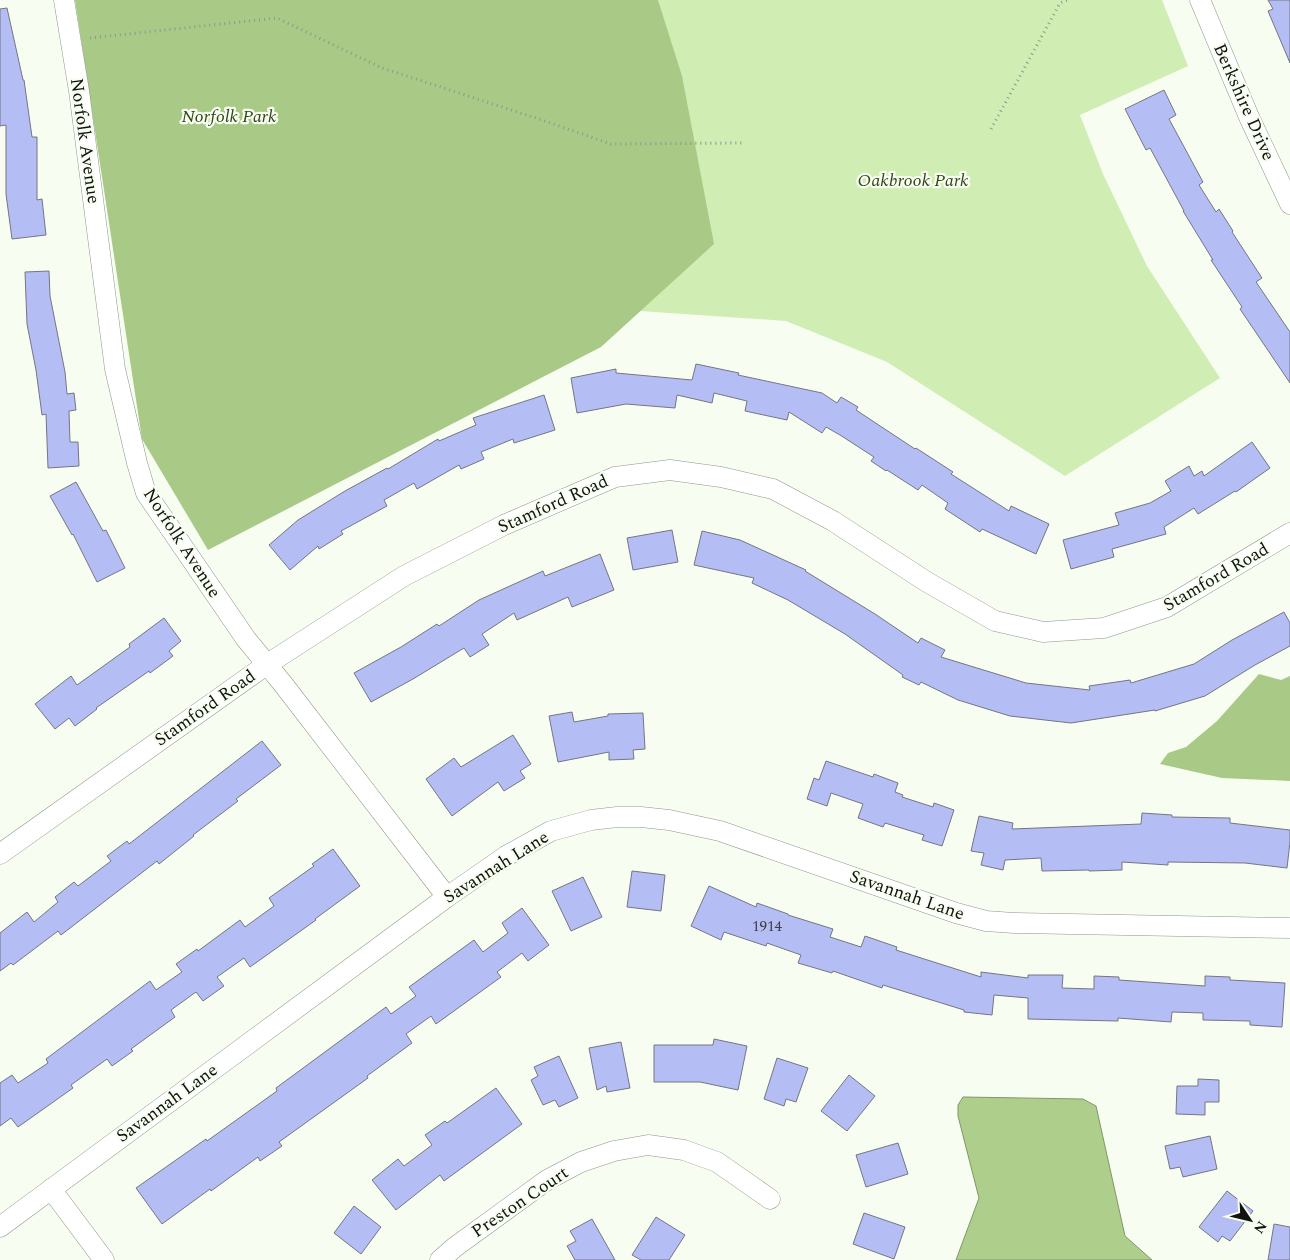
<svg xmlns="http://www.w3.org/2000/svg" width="1290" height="1260" viewBox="0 0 1290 1260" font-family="Spectral,serif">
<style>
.green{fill:#d0edb4}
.forest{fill:#a8ca86}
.water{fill:#aecf8c;stroke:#7f9766}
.building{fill:#b4bdf4;stroke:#747682}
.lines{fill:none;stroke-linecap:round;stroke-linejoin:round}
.minor-casing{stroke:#8f968a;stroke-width:21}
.path{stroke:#91968d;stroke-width:3;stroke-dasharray:1 4;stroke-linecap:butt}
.minor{stroke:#fff;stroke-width:20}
.labels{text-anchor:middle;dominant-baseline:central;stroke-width:4.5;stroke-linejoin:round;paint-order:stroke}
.number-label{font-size:15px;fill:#3a3e48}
.street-label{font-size:18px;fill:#11130f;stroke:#f7fef1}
.park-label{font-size:18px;font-style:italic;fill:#324717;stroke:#f7fef1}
</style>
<rect width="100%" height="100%" fill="#f7fef1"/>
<path class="green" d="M 97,0 L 1162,0 L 1188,66 L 1080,115 L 1103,174 L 1147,266 L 1220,378 L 1065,476 L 887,362 L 786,321 L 611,309 Z"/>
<g class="forest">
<path d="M 75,0 L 658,0 L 682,76 L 714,244 L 601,347 L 208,550 L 142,439 Z"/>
<path d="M 1259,674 L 1281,680 L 1290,676 L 1290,781 L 1222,778 L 1160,764 L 1168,753 L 1186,747 L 1217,721 Z"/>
</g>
<path class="water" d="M 963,1097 L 1083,1099 L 1096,1106 L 1125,1236 L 1152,1260 L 956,1260 L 979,1198 L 958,1116 L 958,1105 Z"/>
<g class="building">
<path d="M 1268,0 L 1290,0 L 1290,63 L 1268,11 L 1273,9 Z"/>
<path d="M 7,8 L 23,80 L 24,80 L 32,137 L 37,137 L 37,200 L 42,199 L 46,235 L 12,239 L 6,194 L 6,125 L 0,126 L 0,9 Z"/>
<path d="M 1164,90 L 1176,115 L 1169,119 L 1203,182 L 1199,185 L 1216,212 L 1219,209 L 1233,231 L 1232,232 L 1262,278 L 1256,282 L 1290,332 L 1290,383 L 1240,309 L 1242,307 L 1211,260 L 1213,260 L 1183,211 L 1184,211 L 1150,148 L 1146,150 L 1125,109 Z"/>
<path d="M 49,271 L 50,296 L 65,372 L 67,394 L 74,393 L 76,410 L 69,411 L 70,442 L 78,442 L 79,466 L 48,468 L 46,414 L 42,415 L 36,370 L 27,324 L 25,272 Z"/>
<path d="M 696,364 L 739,373 L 738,375 L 822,393 L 837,403 L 841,397 L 858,407 L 856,410 L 915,449 L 916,448 L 953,472 L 951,474 L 1009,511 L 1011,506 L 1049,524 L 1036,554 L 982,529 L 980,532 L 945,509 L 948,503 L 922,485 L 918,490 L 887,470 L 886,471 L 871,461 L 874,457 L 840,435 L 826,427 L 822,433 L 789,412 L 787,420 L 745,411 L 747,401 L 714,393 L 712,403 L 677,395 L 675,408 L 626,404 L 577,413 L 571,378 L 616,369 L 616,373 L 692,380 Z"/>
<path d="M 544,395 L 555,430 L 514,443 L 513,439 L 481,452 L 484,459 L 461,469 L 459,465 L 417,489 L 414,483 L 384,500 L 387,506 L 341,531 L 343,534 L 319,549 L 318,546 L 290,570 L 269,545 L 298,520 L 345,491 L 387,468 L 388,469 L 438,439 L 439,441 L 476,425 L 473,418 Z"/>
<path d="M 1252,442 L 1270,468 L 1236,492 L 1235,491 L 1198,514 L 1194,508 L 1164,527 L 1166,534 L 1112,549 L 1114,557 L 1071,569 L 1063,540 L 1119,525 L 1115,513 L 1150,503 L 1171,491 L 1165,481 L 1189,466 L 1194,476 L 1202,471 L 1204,476 Z"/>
<path d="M 76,482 L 103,531 L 106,530 L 125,568 L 97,582 L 73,534 L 72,535 L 50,496 Z"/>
<path d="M 672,530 L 678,562 L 633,570 L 627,538 Z"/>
<path d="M 702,531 L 740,540 L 806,570 L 805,571 L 875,614 L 918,643 L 921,638 L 945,650 L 941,657 L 1026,683 L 1090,690 L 1089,686 L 1130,680 L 1131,683 L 1194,664 L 1232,640 L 1284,612 L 1290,623 L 1290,646 L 1255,665 L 1205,696 L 1155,711 L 1155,710 L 1071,723 L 1010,716 L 958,700 L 921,682 L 919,685 L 902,677 L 903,675 L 845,634 L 788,600 L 752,583 L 754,578 L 694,565 Z"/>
<path d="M 600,554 L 614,590 L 572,607 L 568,597 L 517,620 L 514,613 L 482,634 L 489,645 L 470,657 L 464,648 L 413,679 L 371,702 L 354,673 L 401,647 L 437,624 L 439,626 L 479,600 L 543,571 L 545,576 Z"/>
<path d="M 164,618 L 181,641 L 169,651 L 173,656 L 150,673 L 149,671 L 96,708 L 97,709 L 75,726 L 69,718 L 55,729 L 35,704 L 71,676 L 77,685 L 130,647 L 129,644 Z"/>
<path d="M 572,712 L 574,722 L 608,716 L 608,714 L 643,713 L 645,749 L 633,750 L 634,759 L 609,760 L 609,752 L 558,762 L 549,716 Z"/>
<path d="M 513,735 L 531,764 L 520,771 L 525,778 L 504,791 L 498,782 L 452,816 L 426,779 L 454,758 L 461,767 Z"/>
<path d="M 262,741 L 281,765 L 236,799 L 238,801 L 193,835 L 194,836 L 159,864 L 157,861 L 61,935 L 58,931 L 13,965 L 11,963 L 0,971 L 0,933 L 27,912 L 34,922 L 58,902 L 55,897 L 74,882 L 78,886 L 111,861 L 107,856 L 127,841 L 129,844 Z"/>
<path d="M 826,761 L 873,777 L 874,774 L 898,783 L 895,792 L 903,795 L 902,797 L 933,807 L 934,803 L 954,810 L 942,846 L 922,840 L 924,835 L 885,823 L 883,827 L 858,818 L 863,804 L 831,793 L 827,806 L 807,799 L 814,778 L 819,780 Z"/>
<path d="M 1142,813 L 1172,815 L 1172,817 L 1230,818 L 1230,823 L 1290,830 L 1290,842 L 1287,868 L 1245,863 L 1168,862 L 1168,865 L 1122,862 L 1122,870 L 1089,871 L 1089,870 L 1042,871 L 1041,858 L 1005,860 L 1003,870 L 981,865 L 984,853 L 971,851 L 979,816 L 1013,823 L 1012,829 L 1141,824 Z"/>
<path d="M 333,849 L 360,886 L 315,919 L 316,920 L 250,967 L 244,958 L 217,977 L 224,986 L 203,1001 L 196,992 L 171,1010 L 175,1017 L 131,1049 L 133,1051 L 112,1066 L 107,1059 L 71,1085 L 73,1088 L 18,1127 L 11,1118 L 0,1126 L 0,1083 L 12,1075 L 18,1083 L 48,1063 L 46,1059 L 150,981 L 156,990 L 182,972 L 176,964 L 197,949 L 198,951 L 240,920 L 245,927 L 274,906 L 269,898 L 314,866 L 312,864 Z"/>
<path d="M 632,871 L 665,875 L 661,911 L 627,907 Z"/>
<path d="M 583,877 L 602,917 L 571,931 L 552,891 Z"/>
<path d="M 709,886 L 756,907 L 757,903 L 788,914 L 788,915 L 833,929 L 830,937 L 861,947 L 865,936 L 897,947 L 896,950 L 981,977 L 981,972 L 1028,978 L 1028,975 L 1063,975 L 1062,988 L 1094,989 L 1094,976 L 1119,977 L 1119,980 L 1205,986 L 1205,976 L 1230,977 L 1230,980 L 1285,983 L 1282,1027 L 1250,1025 L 1250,1021 L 1203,1020 L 1203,1013 L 1172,1012 L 1171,1022 L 1118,1018 L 1118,1021 L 1028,1019 L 1028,998 L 994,995 L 992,1015 L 964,1012 L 964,1010 L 883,985 L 882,988 L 833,971 L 832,973 L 798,963 L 801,955 L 767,943 L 766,946 L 724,932 L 721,940 L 691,926 Z"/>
<path d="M 522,908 L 549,945 L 528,961 L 522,953 L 497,972 L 501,977 L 436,1024 L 431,1016 L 406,1034 L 412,1043 L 367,1076 L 368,1078 L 279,1142 L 282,1146 L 260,1161 L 258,1157 L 211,1191 L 210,1189 L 162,1224 L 136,1188 L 206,1139 L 207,1141 L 277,1091 L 276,1088 L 386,1007 L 391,1014 L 416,996 L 409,987 L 474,940 L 483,952 L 508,933 L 502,923 Z"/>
<path d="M 714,1039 L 747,1046 L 738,1090 L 700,1082 L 654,1082 L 654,1045 L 713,1045 Z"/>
<path d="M 621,1042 L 630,1088 L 607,1092 L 606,1086 L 597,1090 L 589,1048 Z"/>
<path d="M 559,1056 L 578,1098 L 559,1107 L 555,1100 L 543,1105 L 531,1080 L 538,1076 L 534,1067 Z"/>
<path d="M 777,1058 L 808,1068 L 796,1102 L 786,1099 L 784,1106 L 764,1099 Z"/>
<path d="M 849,1075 L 875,1096 L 847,1131 L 821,1111 Z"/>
<path d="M 1198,1079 L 1219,1080 L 1219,1102 L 1205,1102 L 1205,1115 L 1176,1114 L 1177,1086 L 1198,1086 Z"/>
<path d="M 496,1088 L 522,1124 L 444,1181 L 440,1175 L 396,1210 L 372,1180 L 398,1159 L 404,1166 L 432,1145 L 425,1135 L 445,1121 L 447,1123 Z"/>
<path d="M 1210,1136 L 1217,1169 L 1183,1177 L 1180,1167 L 1170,1169 L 1165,1146 Z"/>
<path d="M 898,1143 L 908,1174 L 866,1187 L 856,1155 Z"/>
<path d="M 1227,1191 L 1253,1211 L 1230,1241 L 1222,1236 L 1218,1242 L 1199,1227 Z"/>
<path d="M 354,1206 L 381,1227 L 361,1254 L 334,1233 Z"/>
<path d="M 864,1213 L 905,1227 L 894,1259 L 853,1244 Z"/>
<path d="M 656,1217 L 685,1235 L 669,1260 L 641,1260 L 632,1255 Z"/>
<path d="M 592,1219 L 615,1260 L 575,1260 L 567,1246 L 576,1241 L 570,1231 Z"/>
<path d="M 1274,1224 L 1290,1227 L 1290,1260 L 1268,1260 Z"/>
</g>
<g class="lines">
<g class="minor-casing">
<g id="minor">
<path d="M 64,0 L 79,91 L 115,369 L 137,463 L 146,493 L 246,639 L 283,684 L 447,897"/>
<path d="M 1200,0 L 1249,117 L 1290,204"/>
<path d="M 0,854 L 266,665 L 404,576 L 504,525 L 615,477 L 670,470 L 721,477 L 773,489 L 833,521 L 927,582 L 995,621 L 1043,632 L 1104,628 L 1167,607 L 1290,533"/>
<path d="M 51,1189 L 104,1260"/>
<path d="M 0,1227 L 447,897 L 506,856 L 551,831 L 591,820 L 617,817 L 641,817 L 669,820 L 720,831 L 956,913 L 986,921 L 1014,923 L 1290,928"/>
<path d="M 440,1260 L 455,1247 L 547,1180 L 581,1162 L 614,1151 L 648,1145 L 684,1150 L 717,1162 L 770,1199"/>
</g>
</g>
<g class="path">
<path d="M 90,38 L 277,18 L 382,68 L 539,119 L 611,144 L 742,143"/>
<path d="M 991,129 L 1060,3 L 1067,0"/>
</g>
<use href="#minor" class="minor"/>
</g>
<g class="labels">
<g class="number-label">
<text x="767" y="926">1914</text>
</g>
<g class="street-label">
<text transform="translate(1244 102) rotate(66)">Berkshire Drive</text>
<text transform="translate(85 141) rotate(82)">Norfolk Avenue</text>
<text transform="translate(553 504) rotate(-24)">Stamford Road</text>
<text transform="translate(182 543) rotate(57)">Norfolk Avenue</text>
<text transform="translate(1216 577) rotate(-30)">Stamford Road</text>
<text transform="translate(205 708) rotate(-35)">Stamford Road</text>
<text transform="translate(496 867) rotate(-32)">Savannah Lane</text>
<text transform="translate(907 895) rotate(19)">Savannah Lane</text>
<text transform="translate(167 1103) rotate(-36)">Savannah Lane</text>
<text transform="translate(520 1202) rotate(-34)">Preston Court</text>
</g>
<g class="park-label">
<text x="229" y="116">Norfolk Park</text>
<text x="913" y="180">Oakbrook Park</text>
</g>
</g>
<g transform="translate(1250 1220) rotate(125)" stroke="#f7fef1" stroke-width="4" paint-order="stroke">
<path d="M0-4L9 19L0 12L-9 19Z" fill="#11130f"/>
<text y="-8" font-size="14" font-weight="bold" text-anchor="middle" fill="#11130f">N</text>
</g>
</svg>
